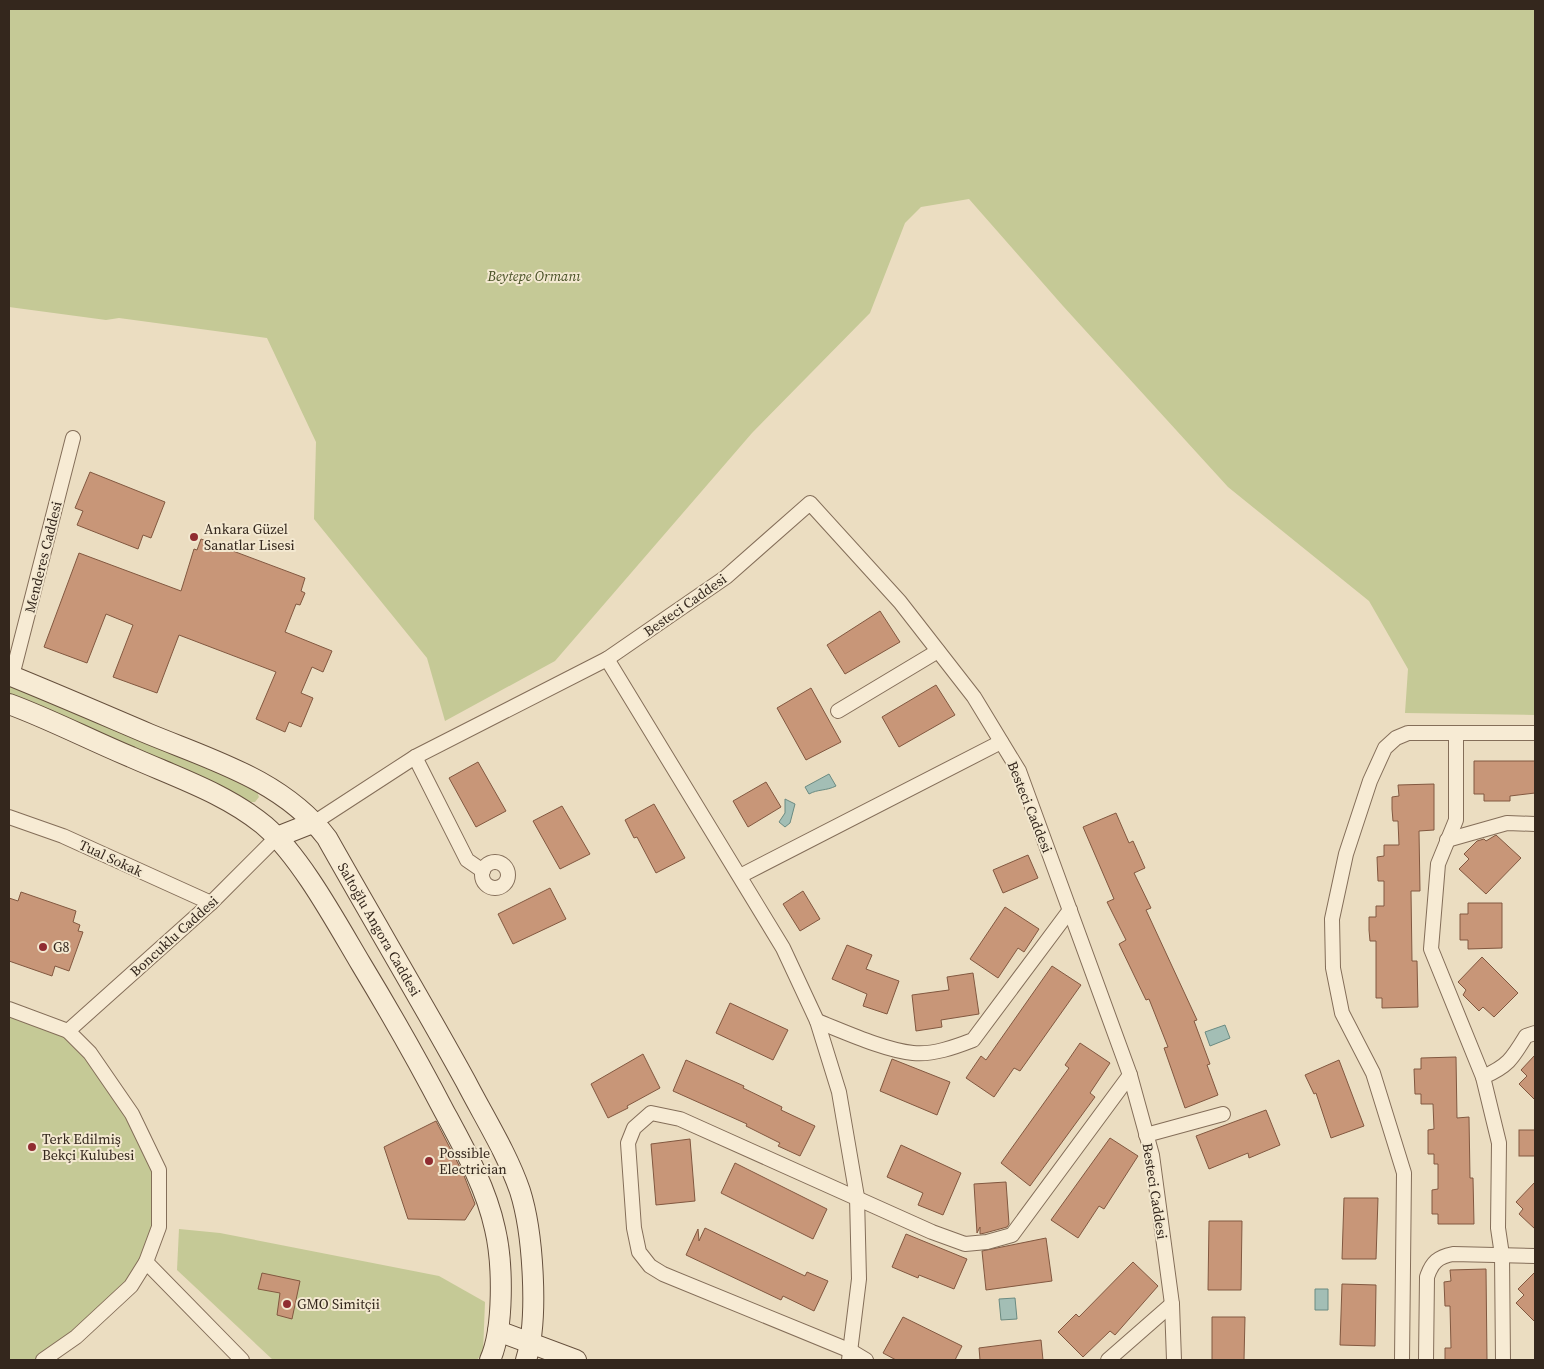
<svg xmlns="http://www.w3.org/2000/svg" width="1544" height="1369" viewBox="0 0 1544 1369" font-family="'Source Serif 4',serif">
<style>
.green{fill:#c5c996}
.water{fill:#a3beb5;stroke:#6b8b82}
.building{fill:#c89678;stroke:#825840}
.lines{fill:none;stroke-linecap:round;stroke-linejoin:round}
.street-casing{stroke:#846e59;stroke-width:16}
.secondary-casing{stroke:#66503d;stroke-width:22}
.street{stroke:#f7ebd4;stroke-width:14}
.secondary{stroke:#f7ebd4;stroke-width:20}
.poi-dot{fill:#902c31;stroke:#f3e8d0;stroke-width:2}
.labels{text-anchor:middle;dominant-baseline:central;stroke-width:4;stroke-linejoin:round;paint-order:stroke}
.park-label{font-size:14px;font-style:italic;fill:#475025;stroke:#f3e8d0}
.poi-label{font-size:14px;fill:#34271d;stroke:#f3e8d0;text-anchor:start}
.street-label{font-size:14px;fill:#34271d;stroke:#f3e8d0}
</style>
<rect width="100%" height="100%" fill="#ebddc1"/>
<g class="green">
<path d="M 9,9 L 1535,9 L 1535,715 L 1405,713 L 1408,669 L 1369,601 L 1228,487 L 1063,306 L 969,199 L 921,207 L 905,223 L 870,313 L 752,433 L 555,661 L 445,721 L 427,658 L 314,519 L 316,442 L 267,338 L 119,318 L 106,320 L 9,307 Z"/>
<path d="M 9,682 L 222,774 L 257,792 L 259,797 L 255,802 L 251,802 L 215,784 L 9,696 Z"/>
<path d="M 9,1009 L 68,1031 L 90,1053 L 159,1170 L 159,1227 L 131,1286 L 43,1360 L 9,1360 Z"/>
<path d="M 179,1229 L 220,1233 L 439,1276 L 485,1302 L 483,1352 L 477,1360 L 273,1360 L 177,1270 Z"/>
</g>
<g class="water">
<path d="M 829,774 L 836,786 C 826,791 818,789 809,794 L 805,787 Z"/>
<path d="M 785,799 L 795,804 L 790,823 L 785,827 L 779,822 L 785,813 Z"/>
<path d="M 1225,1025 L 1230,1038 L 1210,1046 L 1205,1032 Z"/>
<path d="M 1328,1289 L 1328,1310 L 1315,1310 L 1315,1289 Z"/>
<path d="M 1015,1298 L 1017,1319 L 1001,1320 L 999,1299 Z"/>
</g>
<g class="building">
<path d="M 90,472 L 165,502 L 151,538 L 143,535 L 138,549 L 77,525 L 83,511 L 75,508 Z"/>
<path d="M 201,539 L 305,578 L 301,591 L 305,593 L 300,605 L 296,604 L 285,632 L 332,651 L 323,672 L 312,667 L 301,693 L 313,698 L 301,727 L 289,722 L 285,732 L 256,719 L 276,672 L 179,635 L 157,693 L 113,677 L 133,625 L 106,614 L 87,663 L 44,647 L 79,553 L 181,591 L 194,549 L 197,550 Z"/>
<path d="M 880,611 L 900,642 L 845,674 L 827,645 Z"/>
<path d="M 936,685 L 955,715 L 899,747 L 882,717 Z"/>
<path d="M 811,688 L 841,742 L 806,760 L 777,708 Z"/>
<path d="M 1474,761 L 1535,761 L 1535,793 L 1510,796 L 1510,801 L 1484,801 L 1484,794 L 1474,794 Z"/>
<path d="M 478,762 L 506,811 L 476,827 L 449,778 Z"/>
<path d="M 766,782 L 781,807 L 748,827 L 733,801 Z"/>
<path d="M 1434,784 L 1434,830 L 1419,831 L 1420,891 L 1411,891 L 1412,961 L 1417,961 L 1418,1007 L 1382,1008 L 1382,998 L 1376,998 L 1376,941 L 1370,941 L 1369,930 L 1369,917 L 1376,917 L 1376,906 L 1384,906 L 1384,881 L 1378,881 L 1377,857 L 1384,856 L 1384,845 L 1399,845 L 1398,821 L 1393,821 L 1392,809 L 1392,797 L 1399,796 L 1398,785 Z"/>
<path d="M 654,804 L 685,858 L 656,873 L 637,837 L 634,838 L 625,820 Z"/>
<path d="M 562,806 L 590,854 L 560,869 L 533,821 Z"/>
<path d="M 1116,813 L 1129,843 L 1133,841 L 1145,868 L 1134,873 L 1151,908 L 1146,910 L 1197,1020 L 1194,1021 L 1210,1064 L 1207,1065 L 1218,1095 L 1185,1108 L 1164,1048 L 1168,1047 L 1149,999 L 1146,1000 L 1119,944 L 1126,940 L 1107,902 L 1114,899 L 1083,827 Z"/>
<path d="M 1496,835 L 1521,858 L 1486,894 L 1459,869 L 1469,859 L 1464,854 L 1477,841 L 1484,839 L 1486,841 Z"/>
<path d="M 1028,855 L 1038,878 L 1003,893 L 993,870 Z"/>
<path d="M 550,888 L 566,919 L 513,944 L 498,914 Z"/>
<path d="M 803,891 L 820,919 L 800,931 L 783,904 Z"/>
<path d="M 21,892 L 76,911 L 73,922 L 80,925 L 78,931 L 83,932 L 69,971 L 55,966 L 52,976 L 9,961 L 9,898 L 18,901 Z"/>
<path d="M 1468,903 L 1502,903 L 1502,948 L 1468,949 L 1468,940 L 1460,940 L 1460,914 L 1468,914 Z"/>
<path d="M 1005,907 L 1039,929 L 1024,952 L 1018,948 L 998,978 L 970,959 Z"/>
<path d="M 847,945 L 872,955 L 866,969 L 899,981 L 887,1014 L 863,1006 L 867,994 L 832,979 Z"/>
<path d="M 1482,957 L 1518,993 L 1494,1017 L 1483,1007 L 1479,1011 L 1463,995 L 1466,990 L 1458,982 Z"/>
<path d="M 1052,966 L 1081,985 L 1020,1071 L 1014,1068 L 994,1097 L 966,1078 L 981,1056 L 986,1060 Z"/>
<path d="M 973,973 L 979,1014 L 941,1020 L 942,1027 L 916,1031 L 912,995 L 949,990 L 947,977 Z"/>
<path d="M 730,1003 L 788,1030 L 773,1060 L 716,1033 Z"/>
<path d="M 1080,1043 L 1110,1063 L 1090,1093 L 1095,1097 L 1030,1186 L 1001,1163 L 1069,1068 L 1065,1065 Z"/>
<path d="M 643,1054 L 660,1088 L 627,1106 L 628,1108 L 608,1118 L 591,1084 Z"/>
<path d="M 1535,1055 L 1535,1100 L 1519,1084 L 1527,1076 L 1521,1070 Z"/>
<path d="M 1456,1057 L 1457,1118 L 1469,1117 L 1470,1178 L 1473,1178 L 1474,1224 L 1438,1224 L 1438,1214 L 1432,1214 L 1432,1190 L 1438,1189 L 1438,1164 L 1434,1164 L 1434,1154 L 1428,1154 L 1428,1130 L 1434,1129 L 1433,1104 L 1421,1104 L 1421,1094 L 1415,1094 L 1414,1069 L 1421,1069 L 1421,1058 Z"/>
<path d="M 892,1059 L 950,1082 L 937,1115 L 880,1091 Z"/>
<path d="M 686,1060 L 744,1086 L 743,1088 L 782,1107 L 781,1110 L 815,1126 L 800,1156 L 778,1146 L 780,1143 L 746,1126 L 747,1124 L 673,1091 Z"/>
<path d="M 1339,1060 L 1364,1126 L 1331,1138 L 1316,1093 L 1314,1094 L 1305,1075 Z"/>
<path d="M 1266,1110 L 1280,1145 L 1249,1158 L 1248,1153 L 1209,1169 L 1196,1136 Z"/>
<path d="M 436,1121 L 463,1173 L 475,1204 L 465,1220 L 408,1219 L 384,1147 Z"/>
<rect x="1519" y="1130" width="16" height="26"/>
<path d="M 1110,1138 L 1138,1156 L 1104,1209 L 1099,1206 L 1078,1238 L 1051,1220 Z"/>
<path d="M 690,1139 L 695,1201 L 656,1205 L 651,1144 Z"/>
<path d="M 901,1145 L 961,1173 L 943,1215 L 918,1205 L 923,1193 L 887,1177 Z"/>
<path d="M 735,1163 L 827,1209 L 813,1239 L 721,1193 Z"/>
<path d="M 1006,1182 L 1009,1224 L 1007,1227 L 985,1233 L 980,1234 L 980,1227 L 977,1233 L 974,1184 Z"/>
<path d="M 1535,1182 L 1535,1229 L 1519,1214 L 1523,1209 L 1516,1202 Z"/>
<path d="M 1344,1198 L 1378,1198 L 1376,1259 L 1342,1259 Z"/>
<path d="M 1209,1221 L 1242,1221 L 1241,1290 L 1208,1290 Z"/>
<path d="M 705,1228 L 805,1276 L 807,1272 L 828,1281 L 814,1311 L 783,1296 L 781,1300 L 686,1255 L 698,1229 L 699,1241 Z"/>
<path d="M 906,1234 L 967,1259 L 954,1289 L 919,1275 L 918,1278 L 892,1267 Z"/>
<path d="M 1046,1238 L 1052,1281 L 986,1290 L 982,1251 Z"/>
<path d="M 1133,1262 L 1158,1286 L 1115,1335 L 1110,1331 L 1083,1357 L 1058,1332 L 1076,1314 L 1079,1317 Z"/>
<path d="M 1486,1269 L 1487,1360 L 1445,1360 L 1445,1348 L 1451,1348 L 1450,1306 L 1445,1306 L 1444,1282 L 1451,1281 L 1450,1270 Z"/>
<path d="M 1535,1272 L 1535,1322 L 1516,1303 L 1524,1295 L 1518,1289 Z"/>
<path d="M 262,1273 L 300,1281 L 292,1319 L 277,1315 L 280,1293 L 258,1289 Z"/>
<path d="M 1342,1284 L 1376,1285 L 1375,1346 L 1340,1345 Z"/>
<path d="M 903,1317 L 962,1346 L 955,1360 L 896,1360 L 883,1353 Z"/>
<path d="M 1212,1317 L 1245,1317 L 1244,1360 L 1212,1360 Z"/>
<path d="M 1041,1340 L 1043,1360 L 980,1360 L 979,1348 Z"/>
</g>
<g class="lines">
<g class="street-casing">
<g id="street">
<path d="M 607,659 L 726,577 L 810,503 L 900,602 L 974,697 L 1019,771 L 1130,1075 L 1152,1155 L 1172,1304 L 1174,1360"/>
<path d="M 12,676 L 73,438"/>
<path d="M 838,711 L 938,651"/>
<path d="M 1456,733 L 1456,820 L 1438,864 L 1431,949 L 1483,1077 L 1499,1143 L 1498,1228 L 1502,1255 L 1503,1360"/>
<path d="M 415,757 L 467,860 L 483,871"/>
<path d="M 9,817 L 63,836 L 211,903"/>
<path d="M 315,822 L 415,757 L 607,659 L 783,948 L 817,1021 L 839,1092 L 857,1197 L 859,1279 L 849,1360"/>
<path d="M 1447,840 L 1507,823 L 1535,824"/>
<circle cx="495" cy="875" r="13"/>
<path d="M 740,876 L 1001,742"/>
<path d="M 9,1009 L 68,1031 L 90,1053 L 132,1114 L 159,1170 L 159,1227 L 146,1262 L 131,1286 L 76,1337 L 43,1360"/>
<path d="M 817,1021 C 845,1032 884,1050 913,1053 C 933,1055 955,1047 973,1040 L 1070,910"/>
<path d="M 68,1031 L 211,903 L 277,837"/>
<path d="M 1483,1077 C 1508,1066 1512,1059 1526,1036 L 1535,1033"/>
<path d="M 1146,1135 L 1223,1114"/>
<path d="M 146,1262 L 242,1360"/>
<path d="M 866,1360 L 851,1351 L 663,1274 L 650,1266 L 639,1252 L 634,1228 L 628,1143 L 634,1128 L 651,1113 L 680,1119 L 932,1232 L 965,1244 L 987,1242 L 1012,1235 L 1130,1075"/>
<path d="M 1108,1360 L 1172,1304"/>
<path d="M 1402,1360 L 1404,1173 L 1373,1073 L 1342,1013 L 1333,968 L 1332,919 L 1346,854 L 1370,781 L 1385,748 L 1396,738 L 1408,733 L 1535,733"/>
<path d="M 1426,1360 L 1427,1277 C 1432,1262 1438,1257 1453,1254 L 1535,1256"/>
</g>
</g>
<g class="secondary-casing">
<g id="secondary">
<path id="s1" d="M 9,675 C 56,694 102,714 149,734 C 212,760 284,781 327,838 C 373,920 421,1000 466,1082 C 484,1117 507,1153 520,1191 C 533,1232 539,1319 526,1360"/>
<path d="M 9,704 C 50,719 90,740 131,757 C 176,777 227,794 265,826 C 301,857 336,922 361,964 C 390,1012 418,1061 444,1111 C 464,1148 486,1187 495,1229 C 503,1263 504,1329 490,1360"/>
<path d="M 277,837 L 315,822"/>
<path d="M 498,1331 L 576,1360"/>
</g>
</g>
<use href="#street" class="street"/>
<use href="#secondary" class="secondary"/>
</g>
<g class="poi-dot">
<circle cx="194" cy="537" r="5"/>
<circle cx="43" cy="947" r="5"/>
<circle cx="32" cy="1147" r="5"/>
<circle cx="429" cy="1161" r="5"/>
<circle cx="287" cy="1304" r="5"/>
</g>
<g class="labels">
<g class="park-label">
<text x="534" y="276">Beytepe Ormanı</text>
</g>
<g class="poi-label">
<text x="204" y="529">Ankara Güzel<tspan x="204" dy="16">Sanatlar Lisesi</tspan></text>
<text x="53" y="947">G8</text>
<text x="42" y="1139">Terk Edilmiş<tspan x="42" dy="16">Bekçi Kulubesi</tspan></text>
<text x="439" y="1153">Possible<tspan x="439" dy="16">Electrician</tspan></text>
<text x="297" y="1304">GMO Simitçii</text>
</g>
<g class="street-label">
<text transform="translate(43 557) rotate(-76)">Menderes Caddesi</text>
<text transform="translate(685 605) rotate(-35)">Besteci Caddesi</text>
<text transform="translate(1030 807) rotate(68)">Besteci Caddesi</text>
<text transform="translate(111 858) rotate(25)">Tual Sokak</text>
<text stroke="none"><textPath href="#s1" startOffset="466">Saltoğlu Angora Caddesi</textPath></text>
<text transform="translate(174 936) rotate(-42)">Boncuklu Caddesi</text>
<text transform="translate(1155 1191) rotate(81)">Besteci Caddesi</text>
</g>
</g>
<rect width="1544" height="1369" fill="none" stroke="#34271d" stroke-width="20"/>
</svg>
